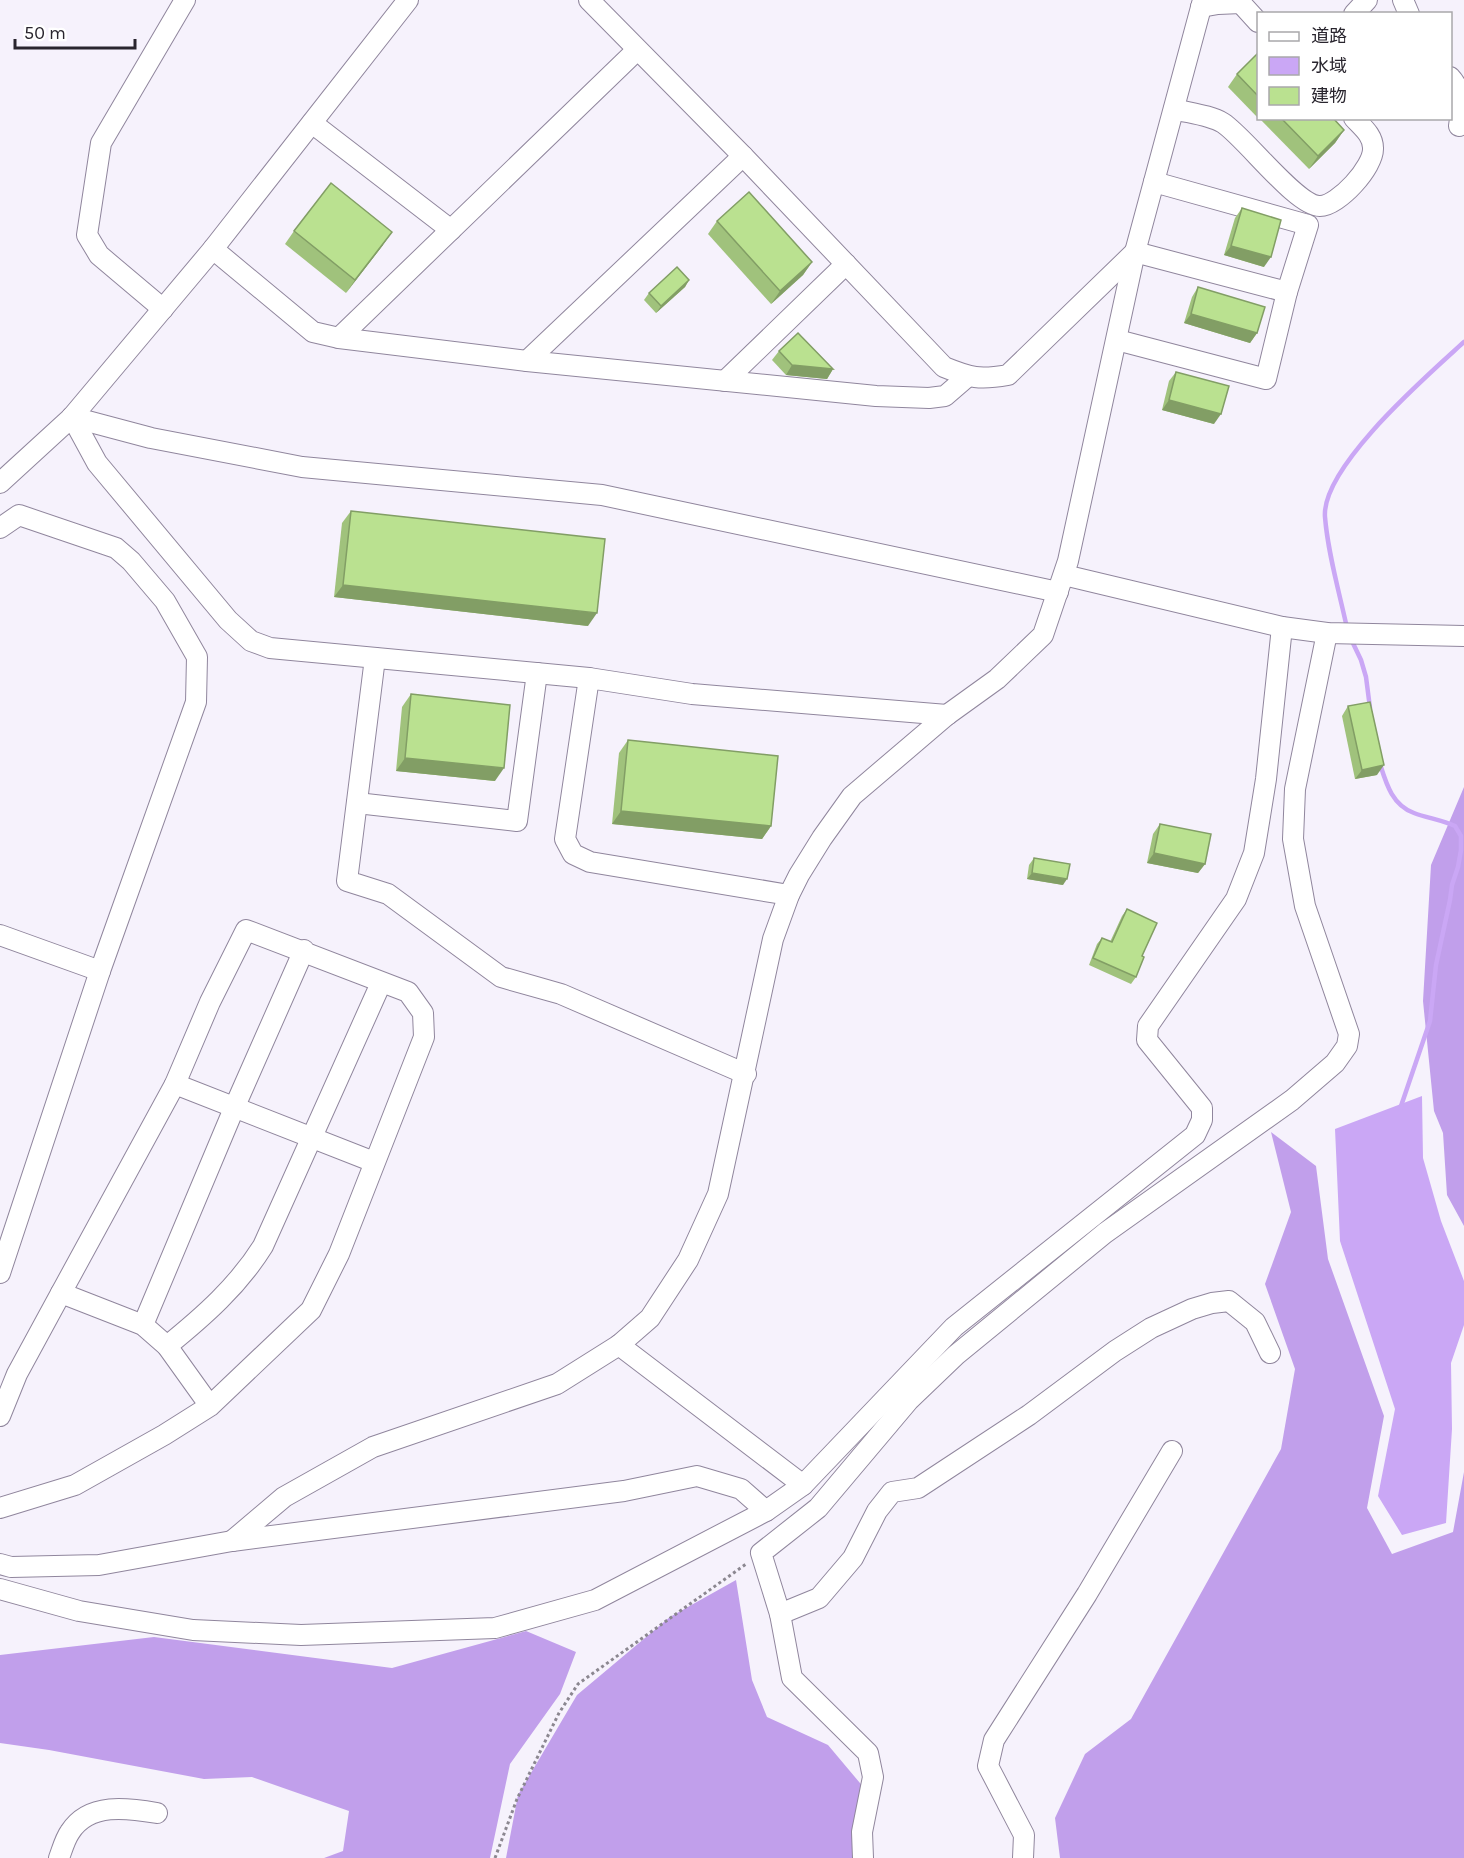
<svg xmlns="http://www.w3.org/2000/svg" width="1464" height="1858" viewBox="0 0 1464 1858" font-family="Karla,'Noto Sans JP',sans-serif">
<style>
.forest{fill:#c19feb}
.water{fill:#caa7f5}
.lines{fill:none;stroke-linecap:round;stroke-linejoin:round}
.stream{stroke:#caa7f5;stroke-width:4.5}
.minor-casing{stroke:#90869d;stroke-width:22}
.path{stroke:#8b8790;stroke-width:3;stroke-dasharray:3 3;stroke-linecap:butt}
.minor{stroke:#fff;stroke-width:20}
.wall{fill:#a0c27c}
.shaded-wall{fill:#829e65}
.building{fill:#bae190;stroke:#829e65;stroke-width:1.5}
</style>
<rect width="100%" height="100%" fill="#f6f2fc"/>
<g class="forest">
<path d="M 1464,787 L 1464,1226 L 1447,1195 L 1443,1133 L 1434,1111 L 1423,1001 L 1431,865 Z"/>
<path d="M 1271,1132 L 1316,1166 L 1328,1259 L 1384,1416 L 1367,1508 L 1392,1554 L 1453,1532 L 1464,1472 L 1464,1858 L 1060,1858 L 1055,1818 L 1085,1754 L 1131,1719 L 1281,1449 L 1295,1369 L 1265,1284 L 1291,1212 Z"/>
<path d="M 736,1580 L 752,1680 L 767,1717 L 828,1745 L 865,1789 L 857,1858 L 506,1858 L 518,1795 L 577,1695 L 670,1617 Z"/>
<path d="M 526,1631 L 576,1652 L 560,1694 L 510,1764 L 490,1858 L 324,1858 L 343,1851 L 349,1811 L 252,1777 L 204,1779 L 49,1750 L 0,1743 L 0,1655 L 154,1637 L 392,1668 Z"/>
</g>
<path class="water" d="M 1422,1096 L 1423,1158 L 1441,1221 L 1464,1281 L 1464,1325 L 1451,1363 L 1452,1429 L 1446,1523 L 1402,1535 L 1378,1496 L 1395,1409 L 1340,1241 L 1335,1129 Z"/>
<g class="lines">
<g class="stream">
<path d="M 1347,628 C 1339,591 1328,554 1325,517 C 1321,467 1428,375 1464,342"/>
<path d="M 1351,639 L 1361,660 L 1366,677 L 1370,708"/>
<path d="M 1380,764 C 1386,783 1392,805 1414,813 C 1427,818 1442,820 1455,826 L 1461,836 L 1461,850 L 1458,867 L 1452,885 L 1450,900 L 1436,965 L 1430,1021 L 1400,1109"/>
</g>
<g class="minor-casing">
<g id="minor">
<path d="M 589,0 L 743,156 L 944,367 C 971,378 979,380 1008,375 L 1135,252"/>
<path d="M 1238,0 L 1258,22"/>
<path d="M 1403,0 L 1409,14"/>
<path d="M 1201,7 L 1218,4 L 1241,3"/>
<path d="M 1354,14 L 1367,0"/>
<path d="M 1450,77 C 1463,91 1462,109 1459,126"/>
<path d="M 1174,109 C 1189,113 1210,115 1223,123 C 1245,137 1297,207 1320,206 C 1338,206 1374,167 1373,148 C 1373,135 1362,127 1354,118"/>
<path d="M 312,123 L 451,230"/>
<path d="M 213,249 L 313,332 L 339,338 L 527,361 L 876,396 L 929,398 L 945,396 L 967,377"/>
<path d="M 1135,252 L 1287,292 L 1308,225 L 1154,182"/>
<path d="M 163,309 L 99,255 L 87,235 L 101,143 L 185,0"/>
<path d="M 339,338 L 637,50"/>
<path d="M 1117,340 L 1266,379 L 1287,292"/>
<path d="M 527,361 L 743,156"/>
<path d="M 725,381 L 846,264"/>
<path d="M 72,417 L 151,438 L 302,467 L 602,495 L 1058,592"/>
<path d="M 72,417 L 97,463 L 228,620 L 251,641 L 270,648 L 589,678"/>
<path d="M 0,483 L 72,417 L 213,249 L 408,0"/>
<path d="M 0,528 L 19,515 L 116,548 L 131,561 L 165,601 L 197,657 L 196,702 L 100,971 L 0,1273"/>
<path d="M 1064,575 L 1282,627 L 1327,633 L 1464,636"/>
<path d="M 375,658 L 347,881 L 388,894 L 501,977 L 561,994 L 746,1074"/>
<path d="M 357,803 L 517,821 L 537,673"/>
<path d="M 789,895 L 590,862 L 573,854 L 565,839 L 589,678 L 692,694 L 947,715"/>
<path d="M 0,935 L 100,971"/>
<path d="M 175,1084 L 374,1162"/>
<path d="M 143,1325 L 235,1106 L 304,950"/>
<path d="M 619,1345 L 803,1485"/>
<path d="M 167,1346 C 204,1316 238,1286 263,1246 L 381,983"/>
<path d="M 0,1416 L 17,1374 L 61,1293"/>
<path d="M 0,1508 L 75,1485 L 164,1435 L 210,1406 L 311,1310 L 339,1254 L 424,1037 L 423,1013 L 408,992 L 246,930 L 210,1002 L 175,1084 L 61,1293 L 143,1325 L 167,1346 L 210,1406"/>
<path d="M 232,1541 L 284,1497 L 373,1447 L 557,1384 L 619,1345 L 650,1318 L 688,1260 L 718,1194 L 773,939 L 789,895 L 799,875 L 822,838 L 852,796 L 947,715 L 997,679 L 1043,635 L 1068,561 L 1135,252 L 1203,0"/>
<path d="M 0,1564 L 11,1567 L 99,1565 L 232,1541 L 624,1491 L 697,1476 L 741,1489 L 766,1511"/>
<path d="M 0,1589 L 79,1611 L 193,1630 L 301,1635 L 495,1628 L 595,1600 L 766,1511 L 803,1485 L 954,1327 L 1195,1135 L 1202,1120 L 1202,1108 L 1147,1040 L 1148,1026 L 1236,899 L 1254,853 L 1266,779 L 1282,627"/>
<path d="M 780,1614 L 819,1598 L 853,1558 L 877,1511 L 892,1492 L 918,1488 L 1029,1415 L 1115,1351 L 1151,1328 L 1192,1309 L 1212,1303 L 1229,1301 L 1255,1322 L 1270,1353"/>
<path d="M 59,1858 C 62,1850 65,1839 70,1832 C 89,1802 128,1808 157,1813"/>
<path d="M 863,1858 L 862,1832 L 873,1777 L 868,1753 L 792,1678 L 780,1614 L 761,1553 L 818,1508 L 909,1400 L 956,1355 L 1105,1233 L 1292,1100 L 1335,1063 L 1347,1046 L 1349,1034 L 1305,906 L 1293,839 L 1295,789 L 1327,633"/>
<path d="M 1023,1858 L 1024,1835 L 988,1766 L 994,1740 L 1087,1594 L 1172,1451"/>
</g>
</g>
<path class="path" d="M 495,1858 L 517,1799 L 559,1713 L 578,1684 L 746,1564"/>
<use href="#minor" class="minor"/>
</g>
<g class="wall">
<path d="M 1258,53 L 1258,118 L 1228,87 L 1237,74 Z"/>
<path d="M 1259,118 L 1333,118 L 1344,130 L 1335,143 L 1309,169 Z"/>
<path d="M 1242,208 L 1264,267 L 1224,255 L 1235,218 Z"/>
<path d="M 717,221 L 812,262 L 803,275 L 771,304 L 708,234 Z"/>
<path d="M 294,231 L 383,245 L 346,293 L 285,244 Z"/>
<path d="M 689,280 L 685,287 L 656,313 L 644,300 L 649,293 Z"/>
<path d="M 1198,287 L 1257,333 L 1250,343 L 1184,323 L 1192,297 Z"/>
<path d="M 779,351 L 833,369 L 827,379 L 786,375 L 772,360 Z"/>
<path d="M 1176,372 L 1214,424 L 1162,410 L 1169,381 Z"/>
<path d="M 351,511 L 588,626 L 334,597 L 342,523 Z"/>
<path d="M 411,694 L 495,781 L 396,771 L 402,707 Z"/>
<path d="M 1348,706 L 1377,775 L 1355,779 L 1342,716 Z"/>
<path d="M 628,740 L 771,826 L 762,839 L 612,824 L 619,753 Z"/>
<path d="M 1160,824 L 1205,864 L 1198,873 L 1147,863 L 1153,834 Z"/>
<path d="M 1034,858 L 1063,885 L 1027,879 L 1029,865 Z"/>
<path d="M 1127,909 L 1142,956 L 1136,977 L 1131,984 L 1089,965 L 1097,944 L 1102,938 L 1110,942 L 1122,916 Z"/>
</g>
<g class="shaded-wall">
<path d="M 1344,130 L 1335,143 L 1309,169 L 1318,156 Z"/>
<path d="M 392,232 L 383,245 L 346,293 L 355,280 Z"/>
<path d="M 1231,246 L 1271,257 L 1264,267 L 1224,255 Z"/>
<path d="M 812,262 L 803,275 L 771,304 L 780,291 Z"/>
<path d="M 689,280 L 685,287 L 656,313 L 661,306 Z"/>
<path d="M 1191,314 L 1257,333 L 1250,343 L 1184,323 Z"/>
<path d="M 792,365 L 833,369 L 827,379 L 786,375 Z"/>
<path d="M 1169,400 L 1221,414 L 1214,424 L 1162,410 Z"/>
<path d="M 343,585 L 597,613 L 588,626 L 334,597 Z"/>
<path d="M 405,758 L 504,768 L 495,781 L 396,771 Z"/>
<path d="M 1384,765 L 1377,775 L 1355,779 L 1362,770 Z"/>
<path d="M 621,811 L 771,826 L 762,839 L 612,824 Z"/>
<path d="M 1154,853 L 1205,864 L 1198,873 L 1147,863 Z"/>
<path d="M 1032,873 L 1067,879 L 1063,885 L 1027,879 Z"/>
</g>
<g class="building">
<path d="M 1258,53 L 1258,96 L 1237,74 Z"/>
<path d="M 1281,118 L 1333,118 L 1344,130 L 1318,156 Z"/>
<path d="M 331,183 L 392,232 L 355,280 L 294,231 Z"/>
<path d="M 749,192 L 812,262 L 780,291 L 717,221 Z"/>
<path d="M 1242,208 L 1281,220 L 1271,257 L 1231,246 Z"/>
<path d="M 677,267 L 689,280 L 661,306 L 649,293 Z"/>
<path d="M 1198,287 L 1265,307 L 1257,333 L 1191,314 Z"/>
<path d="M 798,333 L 833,369 L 792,365 L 779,351 Z"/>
<path d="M 1176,372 L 1229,386 L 1221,414 L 1169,400 Z"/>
<path d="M 351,511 L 605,539 L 597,613 L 343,585 Z"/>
<path d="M 411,694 L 510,705 L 504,768 L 405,758 Z"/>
<path d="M 1370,702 L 1384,765 L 1362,770 L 1348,706 Z"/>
<path d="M 628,740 L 778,756 L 771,826 L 621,811 Z"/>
<path d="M 1160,824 L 1211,834 L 1205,864 L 1154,853 Z"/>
<path d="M 1034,858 L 1070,864 L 1067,879 L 1032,873 Z"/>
<path d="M 1127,909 L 1157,923 L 1142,956 L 1144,957 L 1136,977 L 1093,958 L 1102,938 L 1112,942 Z"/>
</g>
<rect x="1257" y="12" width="195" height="108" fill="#ffffff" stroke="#a9a8ab" stroke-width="1.5"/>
<rect x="1269" y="32" width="30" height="9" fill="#ffffff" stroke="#a9a8ab" stroke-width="1.5"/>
<text x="1311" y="42" font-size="18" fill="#29252e">道路</text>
<rect x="1269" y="57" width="30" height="18" fill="#caa7f5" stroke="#a9a8ab" stroke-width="1.5"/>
<text x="1311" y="72" font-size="18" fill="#29252e">水域</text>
<rect x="1269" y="87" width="30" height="18" fill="#bae190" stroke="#a9a8ab" stroke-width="1.5"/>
<text x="1311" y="102" font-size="18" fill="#29252e">建物</text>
<path d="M15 39v9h120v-9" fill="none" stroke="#29252e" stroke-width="3"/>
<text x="24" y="39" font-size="18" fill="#29252e" stroke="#ffffff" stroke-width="4.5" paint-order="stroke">50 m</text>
</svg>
